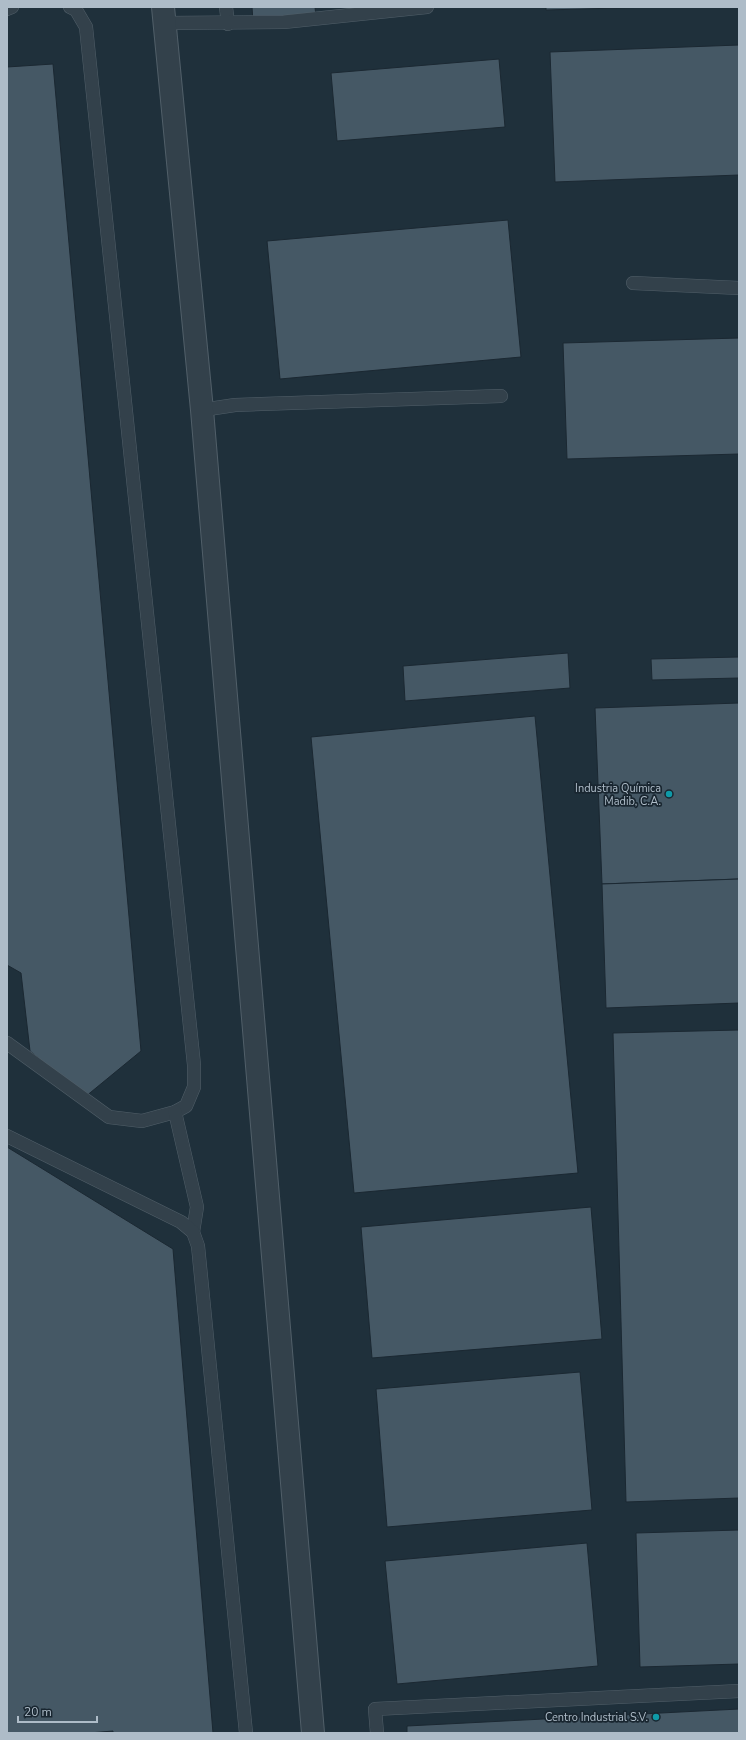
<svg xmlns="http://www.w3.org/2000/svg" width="746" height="1740" viewBox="0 0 746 1740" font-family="'Nunito Sans',sans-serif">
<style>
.building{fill:#455865;stroke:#1b2832}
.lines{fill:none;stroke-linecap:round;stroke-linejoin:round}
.lane-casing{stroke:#515f69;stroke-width:14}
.street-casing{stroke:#515f69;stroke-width:24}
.lane{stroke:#33414b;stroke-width:13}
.street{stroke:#33414b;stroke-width:22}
.culture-dot{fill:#0f9aa8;stroke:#192630;stroke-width:1.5}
.labels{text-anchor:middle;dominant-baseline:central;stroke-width:3.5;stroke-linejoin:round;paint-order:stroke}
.poi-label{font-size:11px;fill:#aebcc8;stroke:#192630;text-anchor:end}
</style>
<rect width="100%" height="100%" fill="#1f303b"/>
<g class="building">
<path d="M 252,7 L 315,7 L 316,17 L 253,22 Z"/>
<path d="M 546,7 L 652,7 L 546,10 Z"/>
<path d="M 739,45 L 739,175 L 555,182 L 550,52 Z"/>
<path d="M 499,59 L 505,127 L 337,141 L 331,73 Z"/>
<path d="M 53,64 L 141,1051 L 85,1097 L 30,1051 L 21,973 L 7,965 L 7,67 Z"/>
<path d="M 508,220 L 521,357 L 280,379 L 267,241 Z"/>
<path d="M 739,338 L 739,454 L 567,459 L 563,343 Z"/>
<path d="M 568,653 L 570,688 L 405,701 L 403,666 Z"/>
<path d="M 739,657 L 739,678 L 652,680 L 651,659 Z"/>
<path d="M 739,703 L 739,879 L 602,884 L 595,708 Z"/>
<path d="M 535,716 L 578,1173 L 354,1193 L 311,737 Z"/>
<path d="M 739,879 L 739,1003 L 606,1008 L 602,884 Z"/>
<path d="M 739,1030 L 739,1498 L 626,1502 L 613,1033 Z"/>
<path d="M 7,1147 L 173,1249 L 213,1733 L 113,1733 L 113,1731 L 89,1733 L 7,1733 Z"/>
<path d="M 591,1207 L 602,1339 L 372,1358 L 361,1227 Z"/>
<path d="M 580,1372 L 592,1510 L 387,1527 L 376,1389 Z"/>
<path d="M 739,1530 L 739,1664 L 640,1667 L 636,1533 Z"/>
<path d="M 587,1543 L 598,1666 L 397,1684 L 385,1561 Z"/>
<path d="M 739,1709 L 739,1733 L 407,1733 L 407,1726 Z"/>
</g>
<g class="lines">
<g class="lane-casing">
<g id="lane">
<path d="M 226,7 L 228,24"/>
<path d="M 7,9 L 12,7"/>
<path d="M 164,23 L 284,22 L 427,7"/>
<path d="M 633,283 L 739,288"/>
<path d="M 202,410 L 235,405 L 501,396"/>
<path d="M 7,1043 L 109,1117 L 142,1121 L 175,1112 L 186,1106 L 194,1087 L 194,1065 L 86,27 L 76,10 L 70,7"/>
<path d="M 175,1112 L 197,1207 L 193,1232"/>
<path d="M 7,1136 L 181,1222 L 193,1232 L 198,1246 L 246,1733"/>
<path d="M 377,1733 L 375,1709 L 739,1691"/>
</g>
</g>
<g class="street-casing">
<path id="street" d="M 163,7 L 202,410 L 313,1733"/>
</g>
<use href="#lane" class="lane"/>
<use href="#street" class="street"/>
</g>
<g class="culture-dot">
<circle cx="669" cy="794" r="4"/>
<circle cx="656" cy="1717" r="4"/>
</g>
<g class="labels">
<g class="poi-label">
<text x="661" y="788">Industria Química<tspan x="661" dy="13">Madib, C.A.</tspan></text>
<text x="648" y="1717">Centro Industrial S.V.</text>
</g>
</g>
<rect width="746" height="1740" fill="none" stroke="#aebcc8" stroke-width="16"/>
<path d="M18 1716v6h79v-6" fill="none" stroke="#aebcc8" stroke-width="2"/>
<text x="24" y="1716" font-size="12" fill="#aebcc8" stroke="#192630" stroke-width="3" paint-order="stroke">20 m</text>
</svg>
